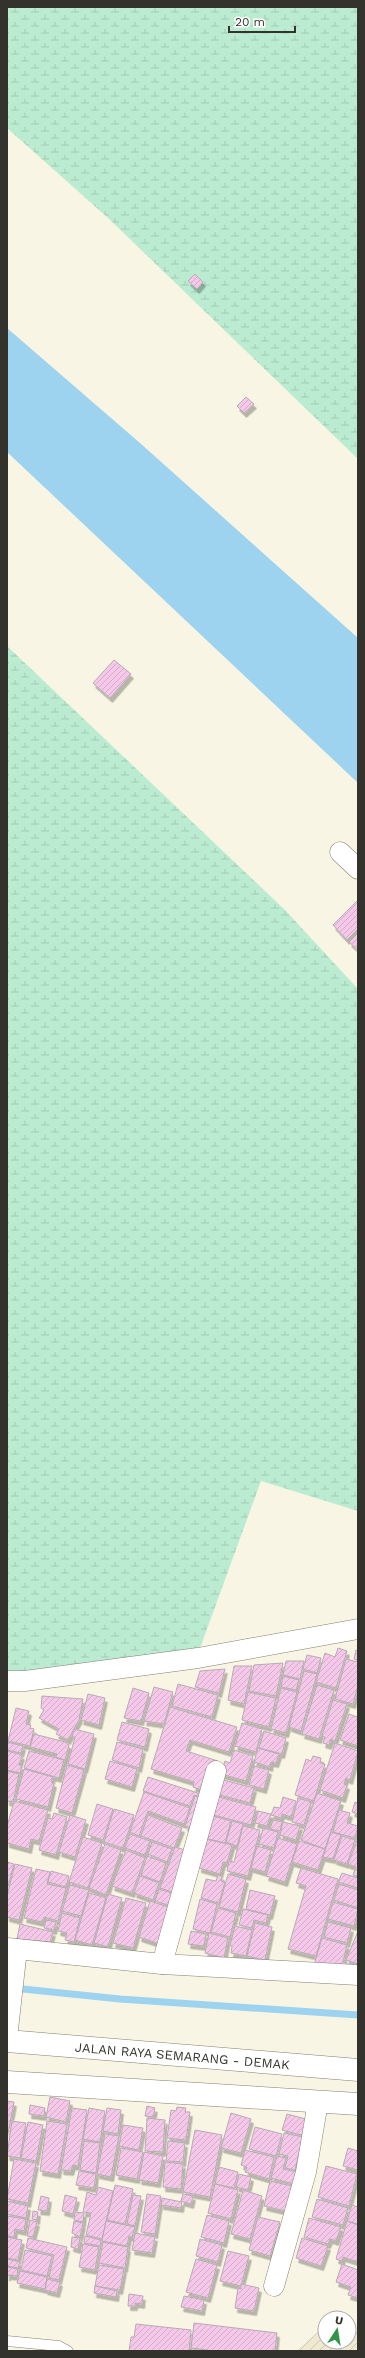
<svg xmlns="http://www.w3.org/2000/svg" width="365" height="2358" viewBox="0 0 365 2358" font-family="'Work Sans',sans-serif">
<style>
.industrial{fill:url(#industrial-furrows)}
.wetland{fill:url(#wetland-marsh)}
.water{fill:#9ed3ef}
.lines{fill:none;stroke-linecap:round;stroke-linejoin:round}
.stream{stroke:#9ed3ef;stroke-width:7}
.building{fill:url(#building-hatch);stroke:#b7aab4;filter:url(#shadow)}
.lane-casing{stroke:#848072;stroke-width:11}
.street-casing{stroke:#848072;stroke-width:21}
.highway-casing{stroke:#848072;stroke-width:23}
.lane{stroke:#fff;stroke-width:10}
.street{stroke:#fff;stroke-width:20}
.highway{stroke:#fff;stroke-width:22}
.labels{text-anchor:middle;dominant-baseline:central;stroke-width:3;stroke-linejoin:round;paint-order:stroke}
.street-label{font-size:13px;fill:#34322c;stroke:#fff}
</style>
<defs>
<pattern id="industrial-furrows" width="10" height="10" patternUnits="userSpaceOnUse"><rect width="10" height="10" fill="#efe9d2"/><path d="M-1 1l2-2M0 10L10 0M9 11l2-2" fill="none" stroke="#cec8b4"/></pattern>
<pattern id="wetland-marsh" width="20" height="14" patternUnits="userSpaceOnUse"><rect width="20" height="14" fill="#bbecd1"/><path d="M1 5h8M5 5V1M11 12h8M15 12V8" fill="none" stroke="#a1cbb4"/></pattern>
<pattern id="building-hatch" width="6" height="6" patternUnits="userSpaceOnUse"><rect width="6" height="6" fill="#f5c8ea"/><path d="M-1 1l2-2M0 6l6-6M5 7l2-2" fill="none" stroke="#d3acc9"/></pattern>
<filter id="shadow"><feDropShadow dx="2.5" dy="4.5" stdDeviation="0" flood-color="#0004"/></filter>
</defs>
<rect width="100%" height="100%" fill="#f9f5e5"/>
<path class="industrial" d="M 325,2326 L 325,2342 L 349,2342 L 349,2330 L 358,2332 L 358,2351 L 296,2351 Z"/>
<g class="wetland">
<path d="M 7,7 L 358,7 L 358,459 L 108,218 L 7,128 Z"/>
<path d="M 7,646 L 285,910 L 358,989 L 358,1511 L 261,1481 L 199,1651 L 7,1676 Z"/>
</g>
<path class="water" d="M 7,328 L 140,443 L 358,638 L 358,783 L 7,452 Z"/>
<g class="lines">
<path class="stream" d="M 13,1988 L 120,1999 L 358,2015"/>
</g>
<g class="building">
<path d="M 195,274 L 203,282 L 197,289 L 188,281 Z"/>
<path d="M 246,397 L 254,404 L 244,413 L 237,406 Z"/>
<path d="M 114,660 L 131,674 L 110,698 L 93,683 Z"/>
<path d="M 358,900 L 358,929 L 347,940 L 333,925 Z"/>
<path d="M 358,933 L 358,950 L 349,942 Z"/>
<path d="M 338,1648 L 347,1651 L 336,1688 L 316,1682 L 325,1653 L 335,1657 Z"/>
<path d="M 356,1650 L 358,1651 L 358,1660 L 354,1659 Z"/>
<path d="M 307,1655 L 321,1658 L 317,1673 L 303,1669 Z"/>
<path d="M 346,1659 L 358,1662 L 358,1686 L 353,1704 L 335,1699 Z"/>
<path d="M 286,1661 L 304,1661 L 300,1679 L 283,1675 Z"/>
<path d="M 283,1663 L 276,1696 L 249,1691 L 254,1665 Z"/>
<path d="M 234,1666 L 252,1666 L 244,1704 L 228,1700 Z"/>
<path d="M 225,1669 L 219,1693 L 195,1687 L 200,1671 Z"/>
<path d="M 304,1671 L 317,1674 L 301,1731 L 289,1727 Z"/>
<path d="M 283,1676 L 299,1680 L 296,1690 L 281,1687 Z"/>
<path d="M 178,1684 L 218,1695 L 212,1717 L 172,1706 Z"/>
<path d="M 317,1685 L 334,1690 L 319,1739 L 302,1734 Z"/>
<path d="M 154,1687 L 173,1692 L 164,1724 L 144,1721 Z"/>
<path d="M 133,1688 L 149,1693 L 141,1721 L 124,1718 Z"/>
<path d="M 281,1688 L 297,1692 L 286,1733 L 271,1729 Z"/>
<path d="M 248,1692 L 276,1698 L 269,1727 L 242,1720 Z"/>
<path d="M 88,1694 L 105,1698 L 99,1725 L 81,1720 Z"/>
<path d="M 42,1696 L 83,1699 L 79,1720 L 68,1740 L 56,1734 L 59,1729 L 39,1718 L 44,1710 L 41,1708 Z"/>
<path d="M 333,1700 L 347,1704 L 335,1741 L 331,1739 L 329,1745 L 323,1743 L 325,1737 L 322,1736 Z"/>
<path d="M 170,1707 L 237,1727 L 229,1752 L 190,1740 L 186,1751 L 218,1761 L 211,1793 L 193,1787 L 194,1782 L 151,1769 Z"/>
<path d="M 16,1708 L 29,1711 L 26,1724 L 31,1725 L 30,1728 L 34,1729 L 30,1746 L 8,1741 Z"/>
<path d="M 358,1713 L 358,1746 L 340,1740 L 349,1714 L 357,1717 Z"/>
<path d="M 122,1722 L 149,1729 L 145,1747 L 117,1740 Z"/>
<path d="M 242,1723 L 262,1729 L 256,1752 L 235,1746 Z"/>
<path d="M 74,1729 L 94,1734 L 85,1769 L 68,1764 L 75,1737 L 72,1737 Z"/>
<path d="M 264,1731 L 286,1738 L 282,1754 L 259,1748 Z"/>
<path d="M 34,1734 L 65,1742 L 69,1745 L 65,1760 L 56,1757 L 57,1754 L 30,1747 Z"/>
<path d="M 7,1742 L 23,1746 L 21,1753 L 7,1750 Z"/>
<path d="M 117,1742 L 143,1749 L 139,1768 L 112,1760 Z"/>
<path d="M 335,1743 L 358,1751 L 350,1780 L 346,1778 L 344,1784 L 347,1785 L 343,1798 L 320,1790 Z"/>
<path d="M 258,1748 L 279,1754 L 276,1763 L 271,1762 L 270,1767 L 254,1762 Z"/>
<path d="M 234,1750 L 253,1756 L 246,1781 L 221,1774 L 225,1761 L 230,1763 Z"/>
<path d="M 7,1751 L 22,1755 L 19,1765 L 22,1766 L 20,1773 L 7,1770 Z"/>
<path d="M 29,1751 L 64,1760 L 59,1778 L 24,1768 Z"/>
<path d="M 313,1756 L 321,1758 L 320,1763 L 325,1764 L 314,1801 L 295,1795 L 306,1759 L 311,1761 Z"/>
<path d="M 110,1761 L 137,1769 L 132,1787 L 105,1779 Z"/>
<path d="M 67,1765 L 84,1770 L 72,1813 L 56,1808 Z"/>
<path d="M 254,1766 L 269,1770 L 264,1789 L 249,1785 Z"/>
<path d="M 24,1769 L 53,1777 L 51,1782 L 54,1783 L 48,1807 L 16,1799 Z"/>
<path d="M 7,1771 L 19,1774 L 13,1802 L 7,1801 Z"/>
<path d="M 148,1777 L 201,1794 L 200,1797 L 194,1795 L 190,1806 L 143,1791 Z"/>
<path d="M 220,1779 L 254,1788 L 250,1803 L 216,1794 Z"/>
<path d="M 144,1792 L 190,1808 L 184,1824 L 148,1811 L 139,1836 L 130,1832 Z"/>
<path d="M 317,1793 L 341,1801 L 325,1849 L 301,1840 Z"/>
<path d="M 195,1796 L 208,1800 L 198,1830 L 185,1826 Z"/>
<path d="M 215,1796 L 256,1807 L 251,1825 L 210,1814 Z"/>
<path d="M 283,1797 L 296,1801 L 291,1817 L 282,1814 L 281,1818 L 271,1815 L 274,1807 L 280,1808 Z"/>
<path d="M 298,1798 L 311,1802 L 304,1825 L 292,1822 Z"/>
<path d="M 14,1801 L 48,1810 L 39,1841 L 31,1839 L 29,1849 L 7,1843 L 7,1827 Z"/>
<path d="M 355,1802 L 358,1803 L 358,1814 L 352,1812 Z"/>
<path d="M 97,1804 L 113,1809 L 103,1840 L 88,1835 Z"/>
<path d="M 114,1809 L 134,1815 L 123,1848 L 104,1842 Z"/>
<path d="M 339,1810 L 350,1813 L 347,1823 L 358,1826 L 355,1838 L 333,1832 Z"/>
<path d="M 258,1811 L 271,1814 L 267,1826 L 255,1823 Z"/>
<path d="M 54,1813 L 67,1817 L 56,1855 L 39,1850 L 48,1818 L 52,1819 Z"/>
<path d="M 70,1815 L 86,1820 L 75,1857 L 59,1852 Z"/>
<path d="M 148,1815 L 182,1828 L 174,1848 L 141,1836 Z"/>
<path d="M 209,1815 L 231,1821 L 225,1843 L 200,1837 Z"/>
<path d="M 273,1820 L 282,1822 L 280,1831 L 270,1829 Z"/>
<path d="M 232,1821 L 243,1824 L 237,1846 L 226,1842 Z"/>
<path d="M 283,1822 L 300,1826 L 296,1840 L 280,1835 Z"/>
<path d="M 243,1826 L 260,1830 L 248,1876 L 227,1871 L 229,1861 L 234,1862 Z"/>
<path d="M 263,1828 L 278,1832 L 274,1848 L 259,1844 Z"/>
<path d="M 331,1832 L 341,1835 L 333,1859 L 323,1857 Z"/>
<path d="M 130,1834 L 150,1841 L 145,1855 L 125,1848 Z"/>
<path d="M 342,1836 L 355,1840 L 347,1864 L 334,1860 Z"/>
<path d="M 83,1837 L 102,1843 L 88,1888 L 69,1882 Z"/>
<path d="M 201,1838 L 232,1845 L 227,1863 L 223,1862 L 220,1874 L 199,1868 Z"/>
<path d="M 278,1838 L 297,1844 L 285,1882 L 266,1876 Z"/>
<path d="M 358,1838 L 358,1877 L 353,1875 L 356,1867 L 348,1864 Z"/>
<path d="M 299,1841 L 325,1849 L 318,1870 L 292,1862 Z"/>
<path d="M 152,1842 L 172,1849 L 167,1862 L 148,1854 Z"/>
<path d="M 105,1844 L 121,1850 L 106,1895 L 89,1888 Z"/>
<path d="M 257,1846 L 271,1850 L 265,1872 L 251,1868 Z"/>
<path d="M 175,1847 L 192,1852 L 178,1894 L 160,1888 Z"/>
<path d="M 126,1850 L 145,1858 L 132,1893 L 112,1886 Z"/>
<path d="M 147,1856 L 166,1863 L 160,1882 L 141,1875 Z"/>
<path d="M 7,1862 L 14,1864 L 7,1890 Z"/>
<path d="M 15,1864 L 32,1868 L 19,1920 L 7,1917 L 7,1896 Z"/>
<path d="M 301,1868 L 338,1879 L 316,1956 L 288,1949 L 306,1886 L 296,1883 Z"/>
<path d="M 36,1869 L 50,1872 L 47,1884 L 66,1888 L 58,1921 L 44,1917 L 42,1922 L 24,1918 Z"/>
<path d="M 51,1871 L 69,1876 L 66,1887 L 48,1882 Z"/>
<path d="M 342,1873 L 358,1878 L 358,1888 L 338,1882 Z"/>
<path d="M 228,1874 L 246,1879 L 238,1912 L 219,1907 Z"/>
<path d="M 218,1875 L 222,1876 L 221,1881 L 225,1882 L 219,1903 L 201,1898 L 206,1879 L 216,1881 Z"/>
<path d="M 140,1876 L 159,1883 L 153,1900 L 134,1893 Z"/>
<path d="M 339,1884 L 358,1890 L 358,1908 L 334,1900 Z"/>
<path d="M 70,1885 L 89,1890 L 81,1916 L 62,1911 Z"/>
<path d="M 159,1889 L 178,1895 L 174,1907 L 155,1901 Z"/>
<path d="M 250,1890 L 275,1896 L 270,1915 L 246,1909 Z"/>
<path d="M 89,1893 L 106,1898 L 92,1945 L 75,1940 Z"/>
<path d="M 108,1894 L 122,1898 L 108,1947 L 94,1943 Z"/>
<path d="M 126,1898 L 146,1903 L 133,1948 L 113,1943 Z"/>
<path d="M 200,1899 L 217,1904 L 210,1933 L 193,1929 Z"/>
<path d="M 150,1901 L 174,1909 L 163,1945 L 139,1937 Z"/>
<path d="M 333,1902 L 358,1909 L 354,1926 L 328,1919 Z"/>
<path d="M 218,1908 L 236,1913 L 230,1937 L 211,1932 Z"/>
<path d="M 243,1909 L 268,1915 L 266,1923 L 254,1920 L 252,1928 L 239,1925 Z"/>
<path d="M 62,1913 L 80,1918 L 74,1942 L 65,1940 L 67,1933 L 58,1931 Z"/>
<path d="M 46,1920 L 56,1922 L 54,1930 L 44,1928 Z"/>
<path d="M 328,1922 L 351,1928 L 347,1943 L 324,1937 Z"/>
<path d="M 255,1923 L 272,1927 L 265,1960 L 247,1956 Z"/>
<path d="M 20,1924 L 53,1932 L 50,1942 L 17,1939 Z"/>
<path d="M 235,1926 L 252,1930 L 246,1956 L 231,1953 L 232,1946 L 230,1945 Z"/>
<path d="M 191,1931 L 206,1934 L 204,1946 L 188,1944 Z"/>
<path d="M 358,1931 L 358,1964 L 346,1960 Z"/>
<path d="M 209,1933 L 228,1938 L 224,1958 L 205,1953 Z"/>
<path d="M 322,1938 L 347,1945 L 343,1962 L 347,1963 L 346,1969 L 314,1965 Z"/>
<path d="M 50,2097 L 70,2101 L 66,2122 L 46,2117 Z"/>
<path d="M 7,2101 L 14,2102 L 7,2139 Z"/>
<path d="M 30,2105 L 45,2108 L 44,2116 L 29,2114 Z"/>
<path d="M 147,2106 L 155,2108 L 153,2117 L 145,2116 Z"/>
<path d="M 177,2107 L 186,2108 L 185,2112 L 190,2112 L 186,2140 L 167,2138 L 171,2110 L 176,2111 Z"/>
<path d="M 72,2108 L 87,2110 L 78,2166 L 73,2165 L 71,2171 L 61,2170 Z"/>
<path d="M 89,2108 L 105,2111 L 100,2142 L 83,2139 Z"/>
<path d="M 107,2108 L 121,2110 L 118,2134 L 103,2131 Z"/>
<path d="M 231,2113 L 251,2119 L 241,2153 L 221,2148 Z"/>
<path d="M 287,2114 L 306,2119 L 305,2136 L 282,2130 Z"/>
<path d="M 147,2118 L 165,2120 L 163,2152 L 145,2151 Z"/>
<path d="M 12,2121 L 26,2123 L 20,2158 L 7,2156 Z"/>
<path d="M 47,2121 L 67,2124 L 58,2174 L 40,2171 Z"/>
<path d="M 28,2122 L 43,2125 L 36,2161 L 21,2158 Z"/>
<path d="M 123,2125 L 143,2128 L 139,2150 L 119,2146 Z"/>
<path d="M 255,2127 L 282,2134 L 276,2156 L 249,2149 Z"/>
<path d="M 195,2130 L 222,2135 L 210,2197 L 183,2192 Z"/>
<path d="M 284,2133 L 303,2137 L 295,2170 L 285,2168 L 288,2156 L 279,2154 Z"/>
<path d="M 105,2134 L 119,2136 L 111,2177 L 97,2174 Z"/>
<path d="M 84,2141 L 100,2143 L 96,2173 L 80,2170 Z"/>
<path d="M 168,2141 L 185,2143 L 183,2162 L 166,2161 Z"/>
<path d="M 121,2148 L 143,2152 L 137,2179 L 116,2175 Z"/>
<path d="M 348,2148 L 358,2151 L 358,2170 L 343,2166 Z"/>
<path d="M 245,2150 L 274,2157 L 269,2179 L 245,2172 L 247,2167 L 241,2165 Z"/>
<path d="M 144,2152 L 163,2156 L 158,2183 L 139,2180 Z"/>
<path d="M 277,2156 L 286,2158 L 283,2169 L 297,2172 L 294,2184 L 271,2178 Z"/>
<path d="M 14,2159 L 36,2163 L 28,2203 L 7,2199 Z"/>
<path d="M 165,2162 L 183,2164 L 181,2189 L 163,2187 Z"/>
<path d="M 326,2166 L 357,2174 L 349,2206 L 318,2197 Z"/>
<path d="M 219,2167 L 238,2172 L 234,2188 L 215,2184 Z"/>
<path d="M 79,2171 L 96,2174 L 94,2188 L 76,2185 Z"/>
<path d="M 239,2174 L 251,2177 L 248,2190 L 236,2187 Z"/>
<path d="M 270,2181 L 292,2186 L 286,2211 L 264,2206 Z"/>
<path d="M 215,2184 L 238,2190 L 231,2219 L 208,2213 Z"/>
<path d="M 115,2185 L 133,2189 L 125,2224 L 107,2220 Z"/>
<path d="M 98,2187 L 113,2191 L 102,2239 L 86,2235 L 91,2213 L 83,2212 L 87,2192 L 96,2195 Z"/>
<path d="M 243,2190 L 262,2196 L 250,2239 L 231,2234 Z"/>
<path d="M 147,2194 L 161,2196 L 155,2234 L 141,2232 Z"/>
<path d="M 183,2194 L 193,2196 L 191,2204 L 181,2201 Z"/>
<path d="M 65,2195 L 77,2198 L 73,2214 L 62,2211 Z"/>
<path d="M 133,2195 L 141,2196 L 135,2226 L 127,2224 Z"/>
<path d="M 41,2196 L 49,2198 L 47,2211 L 38,2210 Z"/>
<path d="M 162,2198 L 182,2202 L 181,2208 L 161,2205 Z"/>
<path d="M 317,2199 L 348,2208 L 343,2225 L 312,2217 Z"/>
<path d="M 7,2201 L 28,2206 L 26,2218 L 7,2214 Z"/>
<path d="M 352,2205 L 358,2207 L 358,2224 L 347,2221 Z"/>
<path d="M 33,2211 L 38,2212 L 37,2220 L 32,2219 Z"/>
<path d="M 75,2212 L 84,2213 L 83,2222 L 74,2220 Z"/>
<path d="M 207,2215 L 229,2221 L 224,2243 L 201,2237 Z"/>
<path d="M 7,2216 L 26,2219 L 24,2231 L 15,2229 L 14,2237 L 7,2236 Z"/>
<path d="M 258,2217 L 280,2222 L 270,2256 L 249,2250 Z"/>
<path d="M 309,2218 L 341,2227 L 336,2241 L 330,2239 L 328,2244 L 304,2237 Z"/>
<path d="M 30,2220 L 37,2222 L 33,2237 L 27,2236 Z"/>
<path d="M 74,2221 L 83,2223 L 80,2237 L 72,2233 Z"/>
<path d="M 106,2221 L 135,2227 L 132,2237 L 129,2236 L 127,2246 L 102,2241 Z"/>
<path d="M 347,2221 L 358,2225 L 358,2262 L 343,2257 L 342,2261 L 336,2259 Z"/>
<path d="M 135,2233 L 155,2237 L 152,2253 L 132,2250 Z"/>
<path d="M 85,2236 L 101,2240 L 100,2246 L 84,2243 Z"/>
<path d="M 7,2237 L 22,2240 L 18,2260 L 7,2258 Z"/>
<path d="M 72,2237 L 80,2238 L 78,2249 L 71,2247 Z"/>
<path d="M 28,2238 L 67,2247 L 59,2280 L 49,2278 L 54,2255 L 26,2248 Z"/>
<path d="M 302,2238 L 328,2246 L 321,2266 L 296,2258 Z"/>
<path d="M 200,2239 L 222,2245 L 218,2262 L 196,2256 Z"/>
<path d="M 103,2242 L 128,2247 L 125,2268 L 99,2263 Z"/>
<path d="M 83,2244 L 99,2247 L 95,2270 L 79,2267 Z"/>
<path d="M 25,2250 L 52,2256 L 47,2276 L 21,2270 Z"/>
<path d="M 228,2251 L 249,2256 L 241,2286 L 220,2281 Z"/>
<path d="M 7,2259 L 20,2262 L 18,2268 L 7,2266 Z"/>
<path d="M 196,2259 L 217,2265 L 208,2298 L 186,2292 Z"/>
<path d="M 342,2264 L 358,2270 L 358,2298 L 348,2295 L 351,2287 L 336,2282 Z"/>
<path d="M 99,2265 L 124,2269 L 120,2290 L 95,2286 Z"/>
<path d="M 7,2267 L 18,2269 L 17,2276 L 9,2275 L 7,2277 Z"/>
<path d="M 20,2271 L 47,2277 L 45,2289 L 17,2283 Z"/>
<path d="M 47,2279 L 60,2282 L 57,2293 L 45,2290 Z"/>
<path d="M 241,2284 L 259,2288 L 254,2311 L 235,2308 L 238,2288 L 241,2289 Z"/>
<path d="M 95,2286 L 117,2291 L 116,2297 L 94,2293 Z"/>
<path d="M 129,2294 L 143,2296 L 142,2304 L 135,2303 L 135,2306 L 128,2306 Z"/>
<path d="M 184,2296 L 204,2300 L 202,2311 L 181,2307 Z"/>
<path d="M 194,2323 L 277,2333 L 275,2351 L 215,2351 L 191,2348 Z"/>
<path d="M 136,2324 L 191,2330 L 189,2351 L 129,2351 L 131,2337 L 134,2337 Z"/>
</g>
<g class="lines">
<g class="lane-casing">
<path id="lane" d="M 7,2341 L 59,2346 L 68,2351"/>
</g>
<g class="street-casing">
<g id="street">
<path d="M 340,852 L 358,869"/>
<path d="M 7,1681 L 25,1681 L 198,1658 L 358,1629"/>
<path d="M 7,1948 L 162,1964 L 358,1975"/>
<path d="M 162,1964 L 216,1771"/>
<path d="M 7,2038 L 17,1949"/>
<path d="M 274,2286 L 306,2172 L 318,2102"/>
</g>
</g>
<g class="highway-casing">
<g id="highway">
<path id="s1" d="M 7,2041 L 358,2070"/>
<path d="M 7,2082 L 358,2104"/>
</g>
</g>
<use href="#lane" class="lane"/>
<use href="#street" class="street"/>
<use href="#highway" class="highway"/>
</g>
<g class="labels">
<g class="street-label">
<text stroke="none"><textPath href="#s1" startOffset="176">JALAN RAYA SEMARANG - DEMAK</textPath></text>
</g>
</g>
<rect width="365" height="2358" fill="none" stroke="#34322c" stroke-width="16"/>
<g transform="translate(337 2330) rotate(12)"><circle r="19" fill="#ffffff" stroke="#aeadab"/>
<path d="M0-3L7 15L0 10L-7 15Z" fill="#329449"/>
<text y="-6" font-size="11" font-weight="bold" text-anchor="middle" fill="#34322c">U</text>
</g>
<path d="M229 26v6h66v-6" fill="none" stroke="#34322c" stroke-width="2"/>
<text x="235" y="26" font-size="12" fill="#34322c" stroke="#ffffff" stroke-width="3" paint-order="stroke">20 m</text>
</svg>
